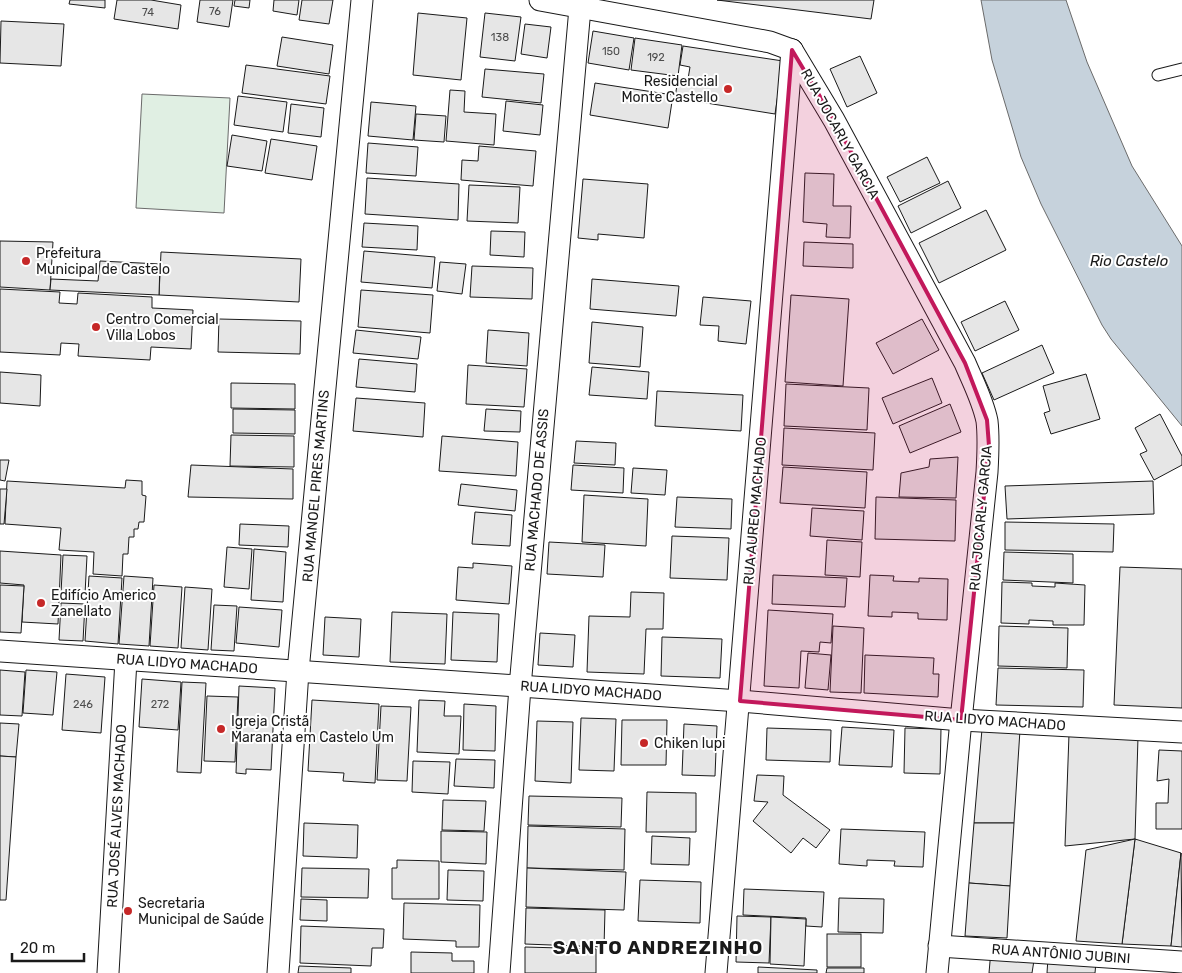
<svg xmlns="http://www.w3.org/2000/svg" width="1182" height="973" viewBox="0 0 1182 973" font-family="Rubik,sans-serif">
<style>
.green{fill:#e0efe3;stroke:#6a6a6a}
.water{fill:#c6d2dc;stroke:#6a6a6a}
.building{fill:#e6e6e6;stroke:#1a1a1a}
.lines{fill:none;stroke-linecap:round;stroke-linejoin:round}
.lane-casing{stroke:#1a1a1a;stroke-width:13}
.street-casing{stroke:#1a1a1a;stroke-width:23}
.lane{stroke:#fff;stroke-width:11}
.street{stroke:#fff;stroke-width:21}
.marked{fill:#c2185b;fill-opacity:0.2;stroke:#c2185b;stroke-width:4;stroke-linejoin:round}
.poi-dot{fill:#c62828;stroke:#fff;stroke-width:2}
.labels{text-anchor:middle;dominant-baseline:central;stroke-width:4;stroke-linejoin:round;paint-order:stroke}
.number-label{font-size:11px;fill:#4d4d4d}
.poi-label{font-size:14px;fill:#1a1a1a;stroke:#fff;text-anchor:start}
.street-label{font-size:14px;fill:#1a1a1a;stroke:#fff}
.water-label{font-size:15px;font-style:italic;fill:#1a1a1a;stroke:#fff}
.district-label{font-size:19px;font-weight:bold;letter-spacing:1px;fill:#1a1a1a;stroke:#fff}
</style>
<rect width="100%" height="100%" fill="#fff"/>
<path class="green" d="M 142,94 L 230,98 L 224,213 L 136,208 Z"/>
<path class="water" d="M 981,0 L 1066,0 L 1087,62 L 1132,166 L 1182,246 L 1182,426 L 1111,339 L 1102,325 L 1041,204 L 1021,157 L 992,60 Z"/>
<g class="building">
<path d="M 70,0 L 105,0 L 105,8 L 69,4 Z"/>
<path d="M 117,0 L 151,0 L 181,5 L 178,29 L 114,19 Z"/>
<path d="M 200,0 L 233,0 L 229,27 L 197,22 Z"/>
<path d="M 235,0 L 250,0 L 249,8 L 234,6 Z"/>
<path d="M 274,0 L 299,0 L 297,15 L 273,11 Z"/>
<path d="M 302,0 L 333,0 L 329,24 L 299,20 Z"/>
<path d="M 717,0 L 874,0 L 871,19 Z"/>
<path d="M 418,13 L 467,18 L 461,80 L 413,75 Z"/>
<path d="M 485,13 L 521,17 L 515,61 L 480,57 Z"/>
<path d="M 1,21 L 64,24 L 61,66 L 0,63 Z"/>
<path d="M 525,24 L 551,27 L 547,58 L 521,54 Z"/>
<path d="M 593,31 L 634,38 L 629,70 L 588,63 Z"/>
<path d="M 282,37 L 333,45 L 329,74 L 277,66 Z"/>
<path d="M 635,38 L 682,45 L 678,76 L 631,70 Z"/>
<path d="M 683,46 L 783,61 L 775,114 L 675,98 L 678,78 L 688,79 L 690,67 L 680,65 Z"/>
<path d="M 860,56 L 877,93 L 847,107 L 830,69 Z"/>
<path d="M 246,65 L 330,76 L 326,104 L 242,93 Z"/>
<path d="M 485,69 L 544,74 L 541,103 L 482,97 Z"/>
<path d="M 595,83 L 673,95 L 668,128 L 590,115 Z"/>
<path d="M 450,90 L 465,91 L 464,112 L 496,114 L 494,145 L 446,141 Z"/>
<path d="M 238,96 L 287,102 L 283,132 L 234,125 Z"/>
<path d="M 506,101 L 543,105 L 540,135 L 503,131 Z"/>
<path d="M 371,102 L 416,106 L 413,140 L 368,136 Z"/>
<path d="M 291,104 L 324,108 L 321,137 L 288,133 Z"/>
<path d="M 416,114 L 446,116 L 444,142 L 414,140 Z"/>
<path d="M 232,135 L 267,141 L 262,171 L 227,166 Z"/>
<path d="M 271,139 L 317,146 L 312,180 L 265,173 Z"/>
<path d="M 368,143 L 418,147 L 416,176 L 366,173 Z"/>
<path d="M 479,146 L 536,151 L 533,186 L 461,180 L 462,160 L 478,161 Z"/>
<path d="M 927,157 L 940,183 L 900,202 L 887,177 Z"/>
<path d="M 805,173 L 834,174 L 833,206 L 851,206 L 850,238 L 826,237 L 827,224 L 803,222 Z"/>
<path d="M 367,178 L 459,184 L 458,220 L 365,214 Z"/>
<path d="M 583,179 L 648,184 L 644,238 L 598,234 L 598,240 L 578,238 Z"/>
<path d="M 948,181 L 961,208 L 911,233 L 898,206 Z"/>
<path d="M 469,185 L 520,187 L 518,223 L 467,221 Z"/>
<path d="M 986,210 L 1006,250 L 939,283 L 919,243 Z"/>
<path d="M 364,223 L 418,226 L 417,250 L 362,247 Z"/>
<path d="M 491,231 L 525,232 L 524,257 L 490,255 Z"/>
<path d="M 0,241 L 53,242 L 50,290 L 0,287 Z"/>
<path d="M 804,242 L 853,244 L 853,268 L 803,266 Z"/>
<path d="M 364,251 L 435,257 L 432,288 L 361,282 Z"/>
<path d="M 161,252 L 301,259 L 299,302 L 159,295 Z"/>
<path d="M 100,261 L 160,264 L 159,295 L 50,290 L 51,279 L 98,281 Z"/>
<path d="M 440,262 L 466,264 L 462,294 L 437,291 Z"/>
<path d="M 472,266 L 533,268 L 532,299 L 470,297 Z"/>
<path d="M 592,279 L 679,286 L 676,316 L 590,309 Z"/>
<path d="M 0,289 L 60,292 L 59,303 L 77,304 L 78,293 L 152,297 L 152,308 L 193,310 L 191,349 L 151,347 L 150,360 L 78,356 L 79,344 L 61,343 L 60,355 L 0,352 Z"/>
<path d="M 361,290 L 433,295 L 430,333 L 358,327 Z"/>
<path d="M 791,295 L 849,299 L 843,386 L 785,382 Z"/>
<path d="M 703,297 L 751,301 L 746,344 L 718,341 L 719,326 L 700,325 Z"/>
<path d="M 1005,301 L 1019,330 L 975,351 L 961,322 Z"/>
<path d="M 219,319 L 301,321 L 300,354 L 218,352 Z"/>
<path d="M 922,319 L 939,350 L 893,374 L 876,343 Z"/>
<path d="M 592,322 L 643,327 L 640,367 L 589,363 Z"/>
<path d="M 356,330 L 421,337 L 418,359 L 353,353 Z"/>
<path d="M 488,330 L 529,333 L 527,366 L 486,363 Z"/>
<path d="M 1042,345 L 1054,373 L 994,400 L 982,373 Z"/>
<path d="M 359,359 L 417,364 L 415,392 L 356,387 Z"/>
<path d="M 468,365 L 527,369 L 524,407 L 466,404 Z"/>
<path d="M 592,367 L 649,372 L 647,399 L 589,395 Z"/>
<path d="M 0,372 L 41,375 L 40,406 L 0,403 Z"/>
<path d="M 1086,374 L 1100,419 L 1051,434 L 1044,413 L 1050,411 L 1043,386 Z"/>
<path d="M 932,378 L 942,403 L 893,424 L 882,398 Z"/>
<path d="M 231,383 L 295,384 L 295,409 L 231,408 Z"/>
<path d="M 786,384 L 869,388 L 867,430 L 784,426 Z"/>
<path d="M 657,391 L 743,395 L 741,431 L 655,426 Z"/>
<path d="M 356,398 L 425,403 L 423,437 L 353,431 Z"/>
<path d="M 950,404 L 961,432 L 910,453 L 899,426 Z"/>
<path d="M 233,409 L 295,410 L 295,434 L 233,433 Z"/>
<path d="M 486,409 L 521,411 L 520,432 L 484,431 Z"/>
<path d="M 1160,414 L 1182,456 L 1182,465 L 1154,480 L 1140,454 L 1147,451 L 1135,428 Z"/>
<path d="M 784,428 L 875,433 L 873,470 L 782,465 Z"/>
<path d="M 231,435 L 294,436 L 294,467 L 230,466 Z"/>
<path d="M 442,436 L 518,442 L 516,476 L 439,471 Z"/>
<path d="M 576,441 L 616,443 L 615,465 L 574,463 Z"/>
<path d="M 958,457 L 956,498 L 899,497 L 901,473 L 929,467 L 930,459 Z"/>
<path d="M 0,460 L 9,460 L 5,481 L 0,480 Z"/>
<path d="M 191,465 L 293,469 L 293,499 L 188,497 Z"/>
<path d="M 573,465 L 624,468 L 623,493 L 571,490 Z"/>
<path d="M 783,467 L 867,472 L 865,508 L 780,503 Z"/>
<path d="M 633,468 L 667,470 L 665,495 L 631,493 Z"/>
<path d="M 126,480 L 142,481 L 142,495 L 146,496 L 144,522 L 139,522 L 138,529 L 134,529 L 134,537 L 129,537 L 128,554 L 123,554 L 122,576 L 93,574 L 94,552 L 59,550 L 61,528 L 5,524 L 7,481 L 125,488 Z"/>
<path d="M 1153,481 L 1154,514 L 1007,519 L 1005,486 Z"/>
<path d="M 461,484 L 517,490 L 515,511 L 458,505 Z"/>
<path d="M 0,489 L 7,489 L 4,524 L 0,524 Z"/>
<path d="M 584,495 L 648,499 L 646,546 L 582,542 Z"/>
<path d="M 677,497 L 732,499 L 731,529 L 675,527 Z"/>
<path d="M 876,497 L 956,500 L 955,541 L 875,539 Z"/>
<path d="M 812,508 L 864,511 L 862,540 L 810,536 Z"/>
<path d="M 475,512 L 512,515 L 510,546 L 472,544 Z"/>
<path d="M 1005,522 L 1114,524 L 1113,552 L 1005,550 Z"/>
<path d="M 240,524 L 289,526 L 288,547 L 239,545 Z"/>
<path d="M 672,536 L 729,538 L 727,580 L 670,578 Z"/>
<path d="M 827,540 L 862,542 L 860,577 L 825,575 Z"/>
<path d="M 549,542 L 605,545 L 603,577 L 547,574 Z"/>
<path d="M 227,547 L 252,549 L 249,589 L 224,587 Z"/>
<path d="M 254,549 L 286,552 L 283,602 L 251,600 Z"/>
<path d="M 0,551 L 61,555 L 58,624 L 22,622 L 24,585 L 0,583 Z"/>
<path d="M 1004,552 L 1073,554 L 1073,583 L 1003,580 Z"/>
<path d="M 63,555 L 87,556 L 85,594 L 61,593 Z"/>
<path d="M 473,563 L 512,566 L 509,604 L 456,600 L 458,567 L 473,568 Z"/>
<path d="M 1120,567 L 1182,569 L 1182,708 L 1114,705 Z"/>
<path d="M 773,575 L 847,578 L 845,607 L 772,604 Z"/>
<path d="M 870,575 L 894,576 L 893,581 L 919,582 L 919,578 L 948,579 L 947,620 L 918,619 L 918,613 L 892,612 L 892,617 L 868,616 Z"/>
<path d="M 89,576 L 122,578 L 118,644 L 85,641 Z"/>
<path d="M 124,576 L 153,578 L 149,646 L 119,644 Z"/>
<path d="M 1002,582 L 1032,583 L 1032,586 L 1055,587 L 1055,583 L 1085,585 L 1084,625 L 1053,625 L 1053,621 L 1029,620 L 1029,624 L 1001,623 Z"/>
<path d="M 0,585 L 24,586 L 21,633 L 0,632 Z"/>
<path d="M 154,585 L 182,587 L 178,648 L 150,646 Z"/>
<path d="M 185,587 L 212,589 L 208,650 L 181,648 Z"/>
<path d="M 631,592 L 664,593 L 663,629 L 646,629 L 644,674 L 587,672 L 589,616 L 630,617 Z"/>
<path d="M 61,603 L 85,604 L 83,641 L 59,640 Z"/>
<path d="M 214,605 L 237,606 L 234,651 L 211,650 Z"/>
<path d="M 239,607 L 282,610 L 279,647 L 236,643 Z"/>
<path d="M 768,610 L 833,614 L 831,643 L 820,642 L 819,652 L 801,651 L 799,688 L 764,686 Z"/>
<path d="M 392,612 L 447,614 L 445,664 L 390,662 Z"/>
<path d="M 453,612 L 499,614 L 497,662 L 451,660 Z"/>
<path d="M 325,617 L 361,619 L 359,657 L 323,655 Z"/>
<path d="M 833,626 L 864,628 L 861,693 L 830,692 Z"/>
<path d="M 999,626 L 1068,628 L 1067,668 L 998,666 Z"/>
<path d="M 540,633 L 575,635 L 573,667 L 538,665 Z"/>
<path d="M 662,637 L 722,639 L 720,678 L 661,676 Z"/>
<path d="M 808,653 L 831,655 L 828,690 L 805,688 Z"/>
<path d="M 865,655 L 934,658 L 933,674 L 939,674 L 938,697 L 864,693 Z"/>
<path d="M 998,668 L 1084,670 L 1083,707 L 996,705 Z"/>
<path d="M 0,670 L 25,672 L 22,716 L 0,715 Z"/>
<path d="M 26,670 L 57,672 L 53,715 L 23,713 Z"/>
<path d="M 66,674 L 105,677 L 101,733 L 62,730 Z"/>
<path d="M 142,679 L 181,682 L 178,730 L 139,727 Z"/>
<path d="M 182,682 L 206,683 L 201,773 L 177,772 Z"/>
<path d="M 239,686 L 275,688 L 271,770 L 246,769 L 246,774 L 236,773 Z"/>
<path d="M 207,696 L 238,697 L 235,762 L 204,761 Z"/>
<path d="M 312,700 L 379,704 L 375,783 L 343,781 L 344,773 L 308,771 Z"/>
<path d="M 419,700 L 445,701 L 444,716 L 461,716 L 459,754 L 417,752 Z"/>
<path d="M 464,704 L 496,706 L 495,751 L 463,750 Z"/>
<path d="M 381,706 L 411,707 L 407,781 L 377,780 Z"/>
<path d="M 581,718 L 616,719 L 614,771 L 579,770 Z"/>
<path d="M 622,720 L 667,720 L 666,765 L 621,765 Z"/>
<path d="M 537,721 L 573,722 L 571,783 L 535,781 Z"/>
<path d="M 0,723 L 19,724 L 16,757 L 0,756 Z"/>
<path d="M 684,724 L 717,726 L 715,776 L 682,775 Z"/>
<path d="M 842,727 L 894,730 L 892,767 L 839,765 Z"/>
<path d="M 767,728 L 831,730 L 830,762 L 766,760 Z"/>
<path d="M 905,728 L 941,729 L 940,774 L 904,773 Z"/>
<path d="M 982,729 L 1020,730 L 1014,823 L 974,823 Z"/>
<path d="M 1069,734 L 1138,737 L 1135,839 L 1065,846 Z"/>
<path d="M 1159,750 L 1182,751 L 1182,829 L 1156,829 L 1156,803 L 1168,803 L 1169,779 L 1157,781 Z"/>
<path d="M 0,756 L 16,757 L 6,900 L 0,900 Z"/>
<path d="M 456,759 L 495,760 L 494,788 L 454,786 Z"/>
<path d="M 413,761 L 450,762 L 448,794 L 412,792 Z"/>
<path d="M 757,775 L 784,776 L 783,795 L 830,830 L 816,848 L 803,838 L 791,853 L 753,821 L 768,802 L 754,801 Z"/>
<path d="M 647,792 L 696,793 L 696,832 L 646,832 Z"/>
<path d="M 529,796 L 622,798 L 621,827 L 528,825 Z"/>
<path d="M 443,800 L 486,801 L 484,831 L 442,830 Z"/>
<path d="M 304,823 L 358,825 L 357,858 L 303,856 Z"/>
<path d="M 974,823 L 1014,823 L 1010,886 L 969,883 Z"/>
<path d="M 528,826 L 625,829 L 624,870 L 527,868 Z"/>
<path d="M 841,829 L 925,832 L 923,867 L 894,866 L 895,861 L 867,860 L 867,866 L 839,864 Z"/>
<path d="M 441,831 L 487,832 L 486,864 L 441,862 Z"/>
<path d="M 652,836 L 690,838 L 689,865 L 651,864 Z"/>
<path d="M 1135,839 L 1181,853 L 1171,946 L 1122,944 Z"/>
<path d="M 1135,839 L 1122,944 L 1076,941 L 1086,850 Z"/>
<path d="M 1181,853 L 1182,947 L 1171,946 Z"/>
<path d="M 397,860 L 439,861 L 439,899 L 392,899 L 392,868 L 397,868 Z"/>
<path d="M 302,868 L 369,869 L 368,898 L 301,897 Z"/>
<path d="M 527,868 L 626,872 L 624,910 L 526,907 Z"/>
<path d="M 448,870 L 484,871 L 483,901 L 447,900 Z"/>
<path d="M 640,880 L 701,882 L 700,923 L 638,921 Z"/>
<path d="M 969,883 L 1010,886 L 1007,938 L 965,936 Z"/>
<path d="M 744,889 L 824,892 L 822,927 L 806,926 L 806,918 L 743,915 Z"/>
<path d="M 839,898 L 884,899 L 883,933 L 838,932 Z"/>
<path d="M 301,899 L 327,900 L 327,921 L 300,920 Z"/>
<path d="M 404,903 L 480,905 L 479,947 L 456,947 L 456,941 L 403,939 Z"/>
<path d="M 526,908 L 605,910 L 604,947 L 525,944 Z"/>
<path d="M 737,916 L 771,917 L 769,963 L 736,962 Z"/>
<path d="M 771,917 L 806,919 L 804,966 L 770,964 Z"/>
<path d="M 301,926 L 384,929 L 383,948 L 372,948 L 371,966 L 300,963 Z"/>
<rect x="827" y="934" width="34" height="33"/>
<path d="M 525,947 L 596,949 L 596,973 L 525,973 Z"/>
<path d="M 991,950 L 1035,954 L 1032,973 L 989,973 Z"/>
<path d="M 411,952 L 452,953 L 452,961 L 474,961 L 474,973 L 411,973 Z"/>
<path d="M 1048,958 L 1096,962 L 1095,973 L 1047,973 Z"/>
<path d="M 299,966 L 351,968 L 351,973 L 298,973 Z"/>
<path d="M 758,967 L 817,970 L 817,973 L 758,973 Z"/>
<path d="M 827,968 L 864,968 L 864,973 L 826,973 Z"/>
</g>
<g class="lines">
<g class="lane-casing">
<path id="lane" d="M 1158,75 L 1182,69"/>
</g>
<g class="street-casing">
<g id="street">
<path d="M 540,0 L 770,42 L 792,50"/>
<path d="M 792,50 L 834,120 L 965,363 C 973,382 983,401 987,421 C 989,438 988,455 987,472 L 961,720 L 937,973"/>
<path d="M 0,651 L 740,701 L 961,720 L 1182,732"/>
<path d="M 939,946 L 1182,962"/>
<path d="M 108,973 L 126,660"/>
<path d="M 278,973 L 298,671 L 362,0"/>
<path d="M 499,973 L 520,687 L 580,8"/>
<path d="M 716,973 L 792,50"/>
</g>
</g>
<use href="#lane" class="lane"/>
<use href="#street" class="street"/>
</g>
<path class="marked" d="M 792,50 L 834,120 L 965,363 L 987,420 L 989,446 L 961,720 L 740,701 Z"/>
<g class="poi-dot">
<circle cx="728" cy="89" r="5"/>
<circle cx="26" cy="261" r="5"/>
<circle cx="96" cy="327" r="5"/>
<circle cx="41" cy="603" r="5"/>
<circle cx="221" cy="729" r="5"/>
<circle cx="644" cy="743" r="5"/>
<circle cx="128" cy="911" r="5"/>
</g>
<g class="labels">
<g class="number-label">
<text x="215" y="11">76</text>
<text x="148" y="12">74</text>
<text x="500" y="37">138</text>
<text x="611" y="51">150</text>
<text x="656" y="57">192</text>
<text x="83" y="704">246</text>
<text x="160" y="704">272</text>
</g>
<g class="poi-label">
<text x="718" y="81" text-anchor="end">Residencial<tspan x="718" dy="16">Monte Castello</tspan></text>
<text x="36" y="253">Prefeitura<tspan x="36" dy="16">Municipal de Castelo</tspan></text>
<text x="106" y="319">Centro Comercial<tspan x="106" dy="16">Villa Lobos</tspan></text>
<text x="51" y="595">Edifício Americo<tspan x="51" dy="16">Zanellato</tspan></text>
<text x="231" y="721">Igreja Cristã<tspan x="231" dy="16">Maranata em Castelo Um</tspan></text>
<text x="654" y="743">Chiken lupi</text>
<text x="138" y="903">Secretaria<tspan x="138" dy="16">Municipal de Saúde</tspan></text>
</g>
<g class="street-label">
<text transform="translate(840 134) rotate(61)">RUA JOCARLY GARCIA</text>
<text transform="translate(316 486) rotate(-85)">RUA MANOEL PIRES MARTINS</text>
<text transform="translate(537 490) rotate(-85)">RUA MACHADO DE ASSIS</text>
<text transform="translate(755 511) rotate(-85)">RUA AUREO MACHADO</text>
<text transform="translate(981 518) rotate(-85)">RUA JOCARLY GARCIA</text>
<text transform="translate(187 664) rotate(4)">RUA LIDYO MACHADO</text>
<text transform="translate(591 691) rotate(4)">RUA LIDYO MACHADO</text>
<text transform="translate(995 721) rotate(4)">RUA LIDYO MACHADO</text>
<text transform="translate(117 816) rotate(-87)">RUA JOSÉ ALVES MACHADO</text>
<text transform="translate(1061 954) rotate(4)">RUA ANTÔNIO JUBINI</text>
</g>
<g class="water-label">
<text x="1129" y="261">Rio Castelo</text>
</g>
<g class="district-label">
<text x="658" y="947">SANTO ANDREZINHO</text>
</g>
</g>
<path d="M12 953v8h72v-8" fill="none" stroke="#1a1a1a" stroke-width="2.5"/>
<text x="20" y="953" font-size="15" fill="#1a1a1a" stroke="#ffffff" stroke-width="4" paint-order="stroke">20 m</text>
</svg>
